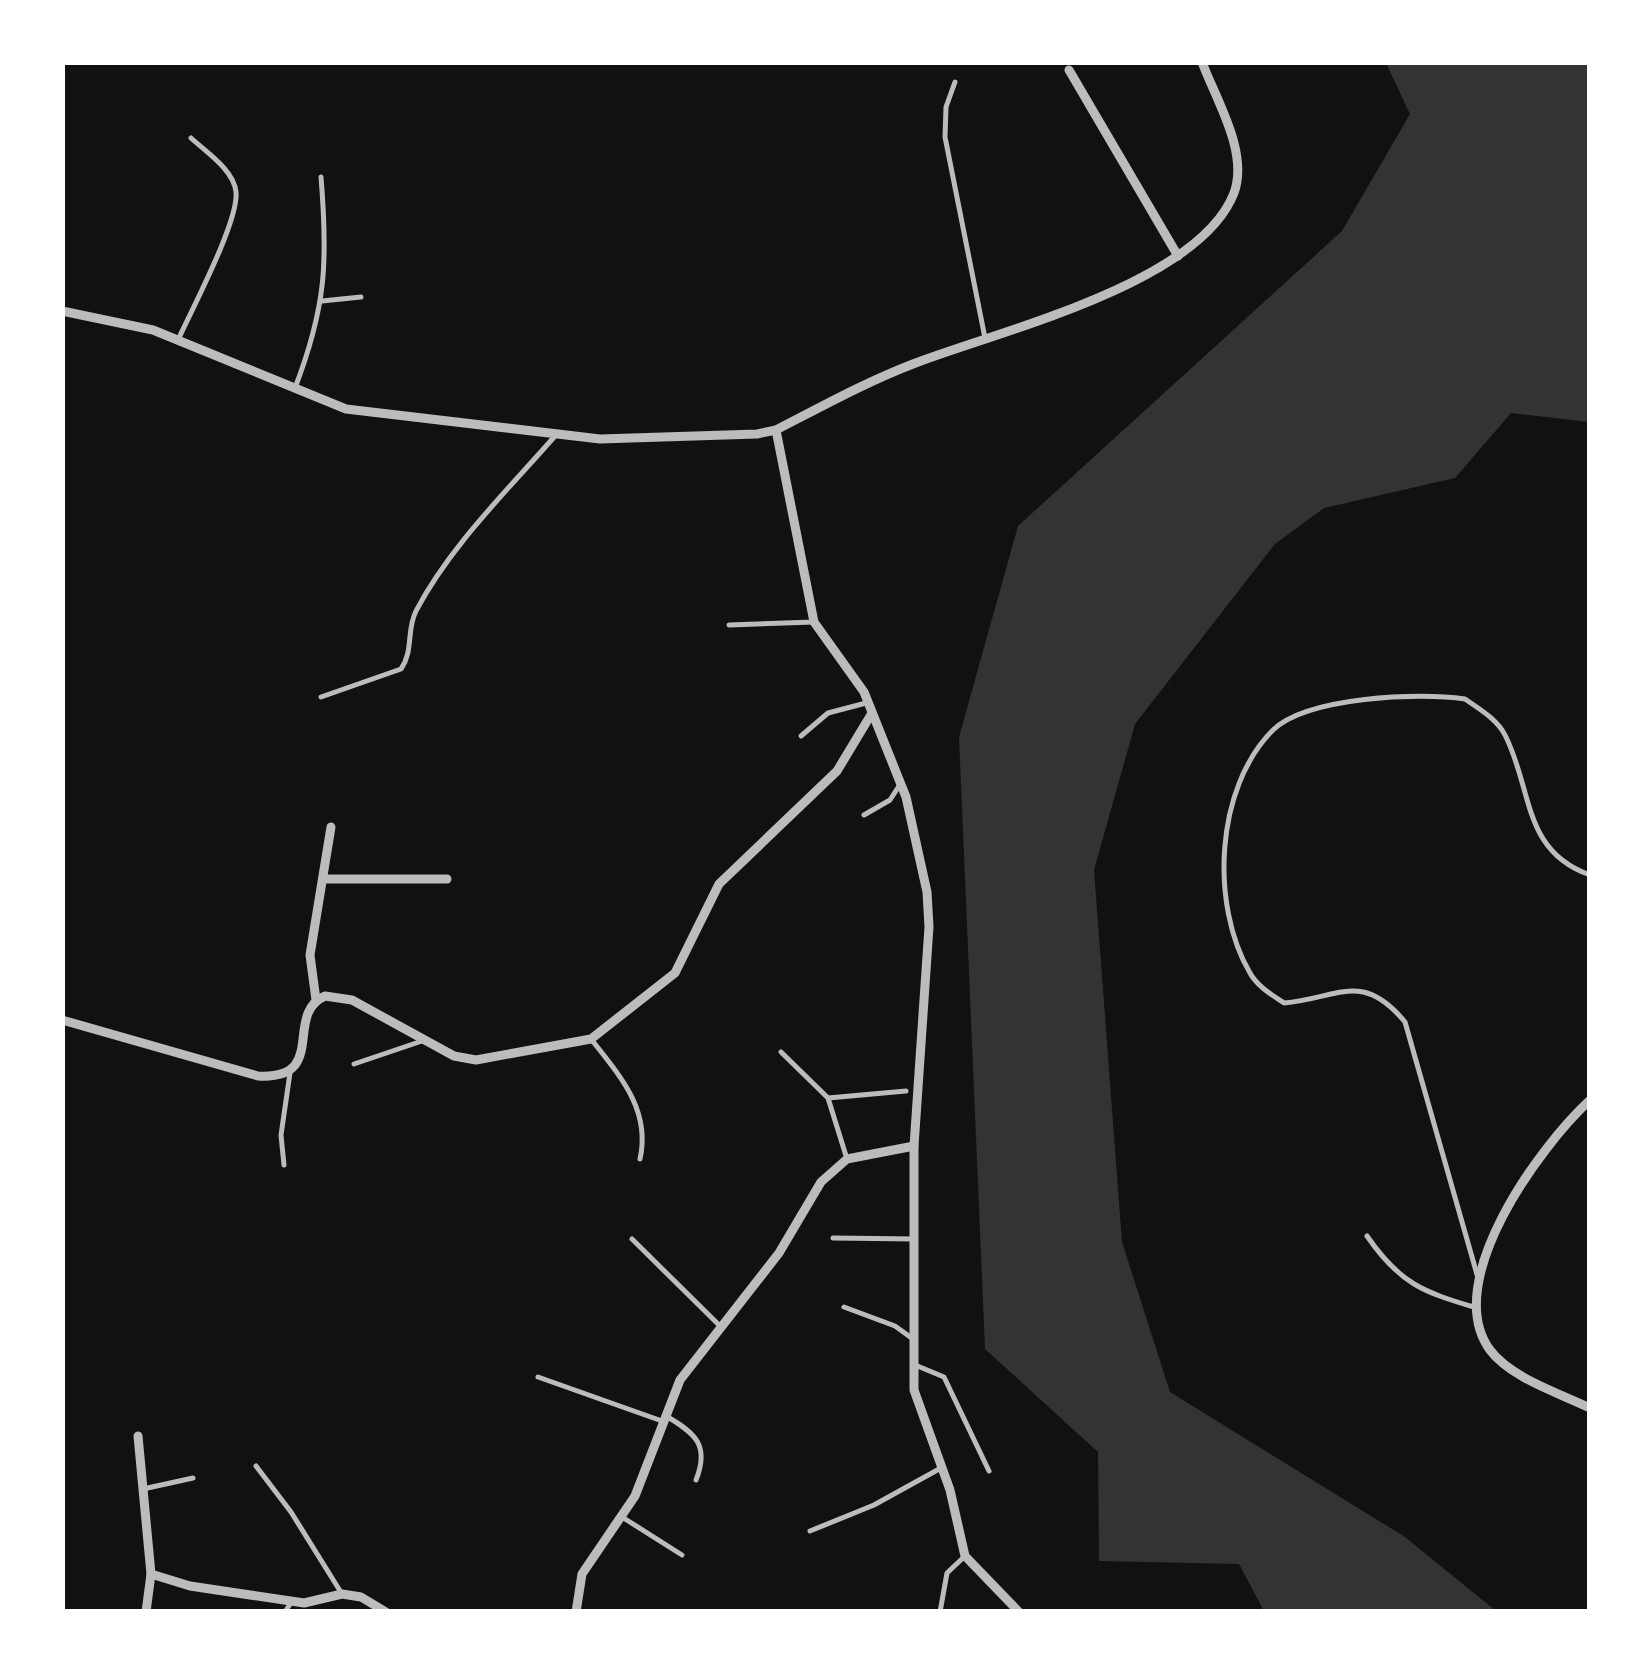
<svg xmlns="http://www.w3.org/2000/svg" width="1652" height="1674" viewBox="0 0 1652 1674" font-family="'Fira Sans',sans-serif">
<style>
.water{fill:#333}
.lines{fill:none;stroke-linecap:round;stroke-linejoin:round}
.service{stroke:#bcbcbc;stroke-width:5}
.minor{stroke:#bcbcbc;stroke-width:9}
</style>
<rect width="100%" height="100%" fill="#111"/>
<path class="water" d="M 1386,63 L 1589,63 L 1589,422 L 1511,413 L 1455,478 L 1324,508 L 1275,544 L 1135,724 L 1094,870 L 1122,1242 L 1170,1392 L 1405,1537 L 1496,1611 L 1264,1611 L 1239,1564 L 1099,1561 L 1098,1452 L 985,1349 L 959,737 L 1018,526 L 1342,231 L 1410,114 Z"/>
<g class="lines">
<g class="service">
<path d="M 955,82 L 946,107 L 945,137 L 985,338"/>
<path d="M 322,301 L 361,297"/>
<path d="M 178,340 C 191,311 239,221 236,192 C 234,170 206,152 191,138"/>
<path d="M 295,388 C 326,307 328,262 321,177"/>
<path d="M 729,625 L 814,622"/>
<path d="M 321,697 L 401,669 C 414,650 406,631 416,611 C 450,546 507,491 555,436"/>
<path d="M 801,736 L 828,713 L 866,703"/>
<path d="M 864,815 L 890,800 L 899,786"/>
<path d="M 591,1039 C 620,1076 651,1110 640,1159"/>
<path d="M 781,1052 L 828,1098 L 847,1159"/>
<path d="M 354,1064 L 422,1041"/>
<path d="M 828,1098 L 906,1091"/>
<path d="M 284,1165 L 281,1135 L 290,1073"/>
<path d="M 1367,1236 C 1400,1284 1423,1292 1477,1308"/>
<path d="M 833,1238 L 915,1239"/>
<path d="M 632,1239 L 720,1326"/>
<path d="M 1478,1278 L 1405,1022 C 1362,970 1339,998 1284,1003 C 1272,995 1257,986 1250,973 C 1210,905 1215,788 1273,730 C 1307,697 1419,692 1465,699 C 1479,709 1497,719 1505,735 C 1533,790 1522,851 1590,875"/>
<path d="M 844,1307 L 895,1326 L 913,1339"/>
<path d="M 915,1365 L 944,1377 L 989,1471"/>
<path d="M 538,1377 L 662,1421"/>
<path d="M 666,1416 C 695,1433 710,1445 696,1480"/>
<path d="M 256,1466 L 291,1512 L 342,1594"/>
<path d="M 143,1489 L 193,1478"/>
<path d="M 622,1517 L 682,1555"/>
<path d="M 810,1531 L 874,1505 L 941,1468"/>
<path d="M 285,1612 L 292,1601"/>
<path d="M 940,1612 L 947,1573 L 965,1556"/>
</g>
<g class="minor">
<path d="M 1069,70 L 1178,256"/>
<path d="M 62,311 L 153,330 L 346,409 L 600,439 L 757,434 L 776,430 C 821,407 866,382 913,364 C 998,331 1199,284 1234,193 C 1249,152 1216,100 1202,62"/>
<path d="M 776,430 L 814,622 L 864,692 L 906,797 L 927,892 L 929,927 L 914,1146 L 914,1390 L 950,1490 L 965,1556 L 1019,1612"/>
<path d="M 324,879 L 447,879"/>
<path d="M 316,1000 L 310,955 L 331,827"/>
<path d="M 62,1020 L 258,1076 C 329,1080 283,1014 325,996 L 352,1000 L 454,1056 L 476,1060 L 591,1039 L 675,973 L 719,884 L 837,771 L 872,713"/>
<path d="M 1590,1100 C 1540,1146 1440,1282 1490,1350 C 1511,1378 1559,1393 1590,1408"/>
<path d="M 138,1436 L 151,1574 L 146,1612"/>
<path d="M 151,1574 L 190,1586 L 304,1603 L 342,1594 L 361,1597 L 386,1612"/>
<path d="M 576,1612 L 582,1574 L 635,1496 L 680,1380 L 779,1253 L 821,1182 L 847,1159 L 914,1146"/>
</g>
</g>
<rect width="1652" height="1674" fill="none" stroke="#ffffff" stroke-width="130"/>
</svg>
